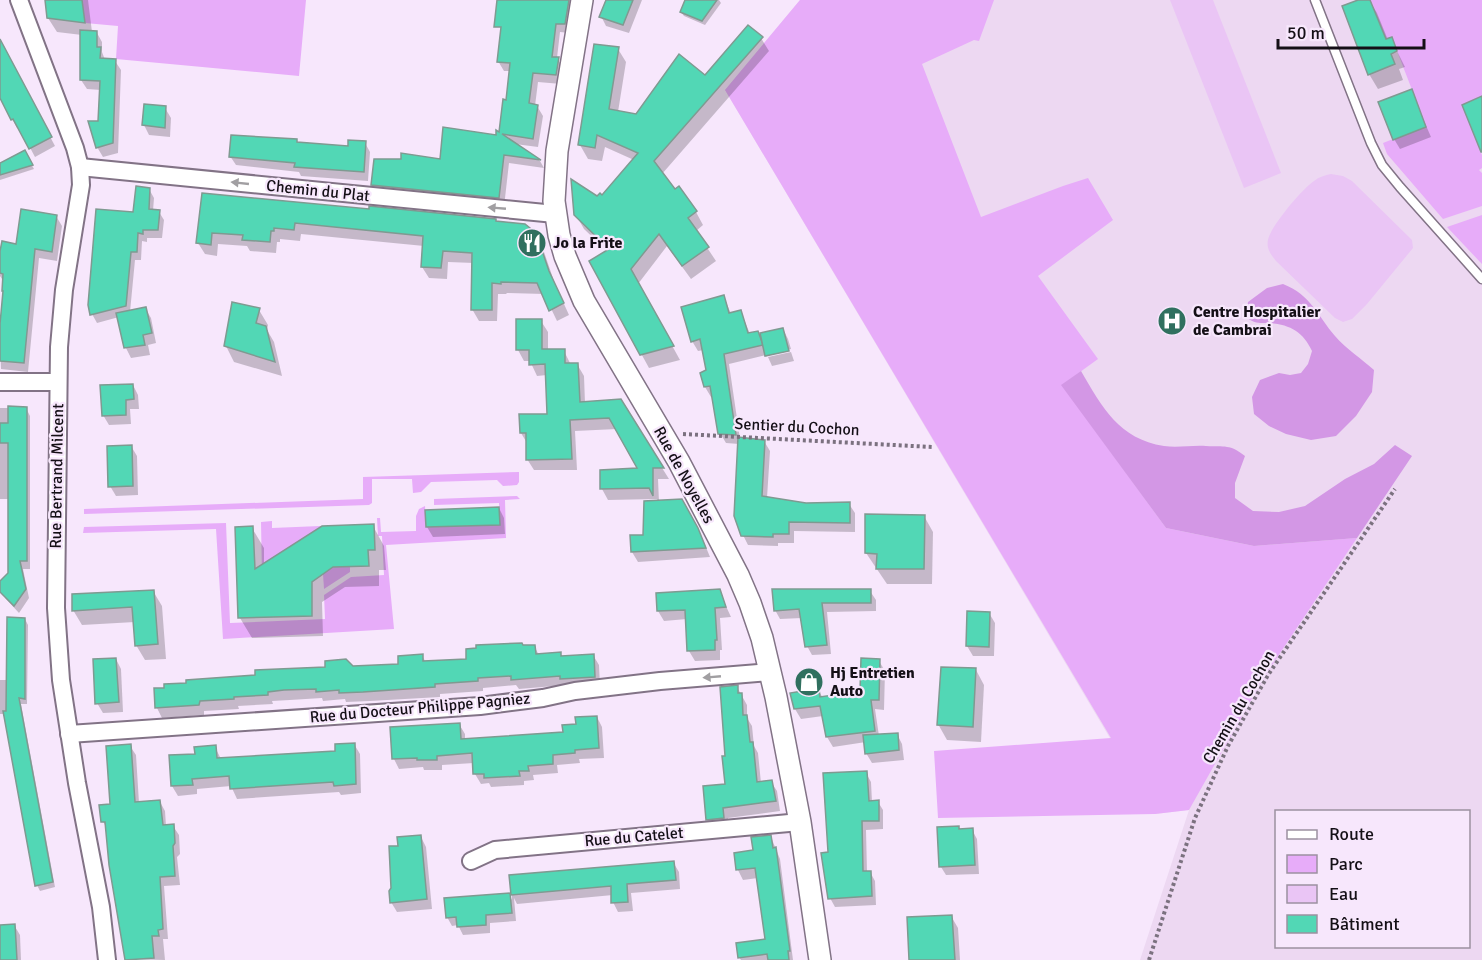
<svg xmlns="http://www.w3.org/2000/svg" width="1482" height="960" viewBox="0 0 1482 960" font-family="Signika,sans-serif">
<style>
.built{fill:#edd8f2;fill-rule:evenodd}
.green{fill:#e7acf9}
.forest{fill:#d397e5}
.water{fill:#eac5f5}
.shadow{fill:#0003}
.building{fill:#52d7b5;stroke:#7f9a91;stroke-width:1.5}
.lines{fill:none;stroke-linecap:round;stroke-linejoin:round}
.service-casing{stroke:#827386;stroke-width:11}
.minor-casing{stroke:#827386;stroke-width:20}
.tertiary-casing{stroke:#827386;stroke-width:24}
.path{stroke:#7b717f;stroke-width:4;stroke-dasharray:3 3;stroke-linecap:butt}
.service{stroke:#fff;stroke-width:8}
.minor{stroke:#fff;stroke-width:16}
.tertiary{stroke:#fff;stroke-width:21}
.oneway{fill:#a19fa2}
.labels{text-anchor:middle;dominant-baseline:central;stroke-width:4.5;stroke-linejoin:round;paint-order:stroke}
.street-label{font-size:16px;fill:#140f16;stroke:#f7e7fc}
.poi-label{font-size:16px;font-weight:bold;fill:#140f16;stroke:#f7e7fc;text-anchor:start}
</style>
<rect width="100%" height="100%" fill="#f7e7fc"/>
<path class="built" d="M 800,0 L 1482,0 L 1482,960 L 1140,960 L 1189,810 L 1155,814 L 725,90 ZM 1276,812 L 1468,812 L 1468,946 L 1276,946 Z"/>
<g class="green">
<path d="M 82,0 L 306,0 L 299,76 L 116,59 L 118,26 L 85,23 Z"/>
<path d="M 800,0 L 994,0 L 979,41 L 974,40 L 922,64 L 981,217 L 1063,186 L 1088,178 L 1113,220 L 1038,276 L 1098,359 L 1062,385 L 1166,528 L 1254,546 L 1357,538 L 1264,677 L 1189,810 L 1155,814 L 938,818 L 934,751 L 1111,738 L 725,90 Z"/>
<path d="M 1370,0 L 1482,0 L 1482,96 L 1462,105 L 1482,155 L 1482,168 L 1479,170 L 1482,173 L 1482,206 L 1443,219 L 1387,154 L 1383,143 L 1426,126 L 1392,38 L 1386,39 Z"/>
<path d="M 1482,215 L 1482,264 L 1447,227 Z"/>
<path d="M 519,472 L 519,482 L 517,485 L 503,486 L 497,480 L 431,482 L 421,492 L 413,493 L 412,479 L 372,479 L 372,503 L 369,505 L 84,514 L 84,509 L 363,499 L 363,477 Z"/>
<path d="M 517,496 L 520,499 L 505,500 L 506,538 L 386,545 L 394,629 L 223,639 L 216,529 L 83,533 L 84,527 L 226,523 L 230,623 L 325,619 L 324,595 L 351,577 L 384,575 L 382,536 L 378,536 L 377,518 L 380,518 L 381,532 L 416,531 L 416,516 L 419,509 L 425,506 L 426,527 L 500,525 L 499,503 L 434,505 L 434,499 Z"/>
<path d="M 272,521 L 272,528 L 320,526 L 321,540 L 315,531 L 276,556 L 262,575 L 261,522 Z"/>
<path d="M 350,566 L 350,572 L 324,589 L 323,574 L 333,567 Z"/>
</g>
<g class="forest">
<path d="M 1283,284 C 1311,295 1317,315 1335,336 C 1346,349 1362,359 1374,370 L 1372,392 L 1356,416 L 1336,436 L 1311,440 L 1286,434 L 1269,426 L 1254,414 L 1252,397 L 1260,380 L 1279,373 L 1290,375 L 1301,373 L 1308,364 L 1312,351 C 1303,332 1291,325 1269,323 C 1258,323 1255,324 1246,317 L 1248,302 L 1267,288 Z"/>
<path d="M 1081,371 C 1102,407 1119,439 1164,446 C 1178,448 1192,445 1206,446 C 1225,447 1230,444 1245,456 L 1235,483 L 1235,498 L 1253,511 L 1279,512 L 1305,506 L 1345,479 L 1374,464 L 1395,445 L 1412,456 L 1357,538 L 1254,546 L 1166,528 L 1061,385 Z"/>
</g>
<g class="water">
<path d="M 1170,0 L 1213,0 L 1281,173 L 1244,188 Z"/>
<path d="M 1331,174 L 1343,176 L 1352,181 L 1412,240 L 1413,248 L 1367,304 L 1352,319 L 1343,322 L 1335,318 L 1276,261 C 1271,255 1266,248 1268,240 C 1270,227 1303,188 1314,181 C 1319,177 1325,175 1331,174 Z"/>
</g>
<g class="shadow">
<path d="M 46,0 L 88,0 L 92,32 L 97,33 L 102,42 L 102,52 L 105,60 L 115,61 L 121,70 L 118,153 L 103,157 L 97,147 L 101,90 L 87,89 L 81,80 L 82,35 L 57,32 L 48,18 Z"/>
<path d="M 524,0 L 570,0 L 574,7 L 570,33 L 560,32 L 557,58 L 563,68 L 561,84 L 538,82 L 535,106 L 537,106 L 543,116 L 538,147 L 515,144 L 540,161 L 544,168 L 509,163 L 504,207 L 378,194 L 373,185 L 441,160 L 501,135 L 508,102 L 511,71 L 504,71 L 498,61 Z"/>
<path d="M 607,0 L 642,0 L 629,33 L 606,26 L 601,16 Z"/>
<path d="M 689,0 L 719,0 L 721,3 L 705,25 L 684,16 L 681,12 Z"/>
<path d="M 1362,0 L 1369,0 L 1377,13 L 1388,40 L 1391,39 L 1405,67 L 1399,69 L 1403,80 L 1378,89 L 1369,74 Z"/>
<path d="M 761,38 L 769,51 L 662,174 L 675,191 L 679,188 L 696,212 L 703,225 L 696,231 L 716,261 L 691,279 L 667,246 L 638,284 L 680,360 L 649,368 L 591,262 L 607,251 L 584,229 L 576,215 L 597,198 L 602,197 L 634,160 L 605,147 L 602,161 L 588,159 L 580,145 L 618,49 L 626,62 L 618,112 L 637,116 L 706,78 Z"/>
<path d="M 0,42 L 55,146 L 35,157 L 19,127 L 17,128 L 12,119 L 0,92 Z"/>
<path d="M 1411,91 L 1431,137 L 1400,149 L 1394,139 Z"/>
<path d="M 165,108 L 171,118 L 170,137 L 149,135 L 144,125 Z"/>
<path d="M 296,140 L 298,143 L 349,147 L 365,143 L 370,152 L 368,181 L 301,176 L 299,172 L 236,165 L 230,156 Z"/>
<path d="M 24,152 L 34,169 L 0,180 L 0,165 Z"/>
<path d="M 149,189 L 154,198 L 153,211 L 159,212 L 164,220 L 162,238 L 147,238 L 147,242 L 142,241 L 141,260 L 135,260 L 130,312 L 145,308 L 151,318 L 156,343 L 148,345 L 150,355 L 131,358 L 126,348 L 119,317 L 97,323 L 92,314 L 134,214 Z"/>
<path d="M 203,194 L 497,223 L 535,234 L 542,246 L 555,284 L 569,315 L 557,321 L 544,294 L 506,293 L 507,294 L 498,294 L 497,321 L 479,321 L 472,309 L 474,263 L 448,262 L 447,279 L 429,278 L 422,267 L 424,246 L 301,234 L 300,241 L 280,239 L 280,242 L 277,242 L 276,253 L 250,251 L 247,246 L 218,244 L 217,256 L 205,254 L 198,243 Z"/>
<path d="M 56,216 L 62,226 L 57,261 L 39,258 L 28,372 L 1,369 L 0,337 L 4,282 L 0,276 L 0,261 Z"/>
<path d="M 724,297 L 731,314 L 741,312 L 750,334 L 758,333 L 762,341 L 783,329 L 788,339 L 791,349 L 767,354 L 767,357 L 766,355 L 729,364 L 740,439 L 764,441 L 770,451 L 767,498 L 806,504 L 849,504 L 855,513 L 855,532 L 794,531 L 794,543 L 778,543 L 778,546 L 748,545 L 743,535 L 739,444 L 726,443 L 720,433 L 714,396 L 711,397 L 705,387 L 708,371 L 704,350 L 698,351 L 692,341 Z"/>
<path d="M 259,310 L 268,325 L 267,330 L 274,342 L 282,376 L 234,362 L 226,346 Z"/>
<path d="M 541,321 L 548,332 L 548,350 L 564,351 L 571,365 L 577,364 L 584,376 L 585,403 L 620,401 L 669,479 L 658,479 L 659,502 L 681,501 L 703,540 L 710,557 L 638,562 L 632,552 L 645,536 L 659,502 L 657,499 L 608,500 L 602,489 L 640,470 L 617,429 L 575,431 L 577,470 L 534,470 L 527,459 L 527,443 L 521,433 L 549,415 L 547,375 L 537,376 L 530,361 L 524,361 L 518,350 Z"/>
<path d="M 791,352 L 794,361 L 772,366 L 768,357 Z"/>
<path d="M 133,385 L 138,395 L 139,409 L 130,409 L 131,424 L 109,425 L 103,415 Z"/>
<path d="M 0,408 L 26,408 L 30,416 L 30,569 L 23,569 L 29,598 L 19,613 L 6,599 L 1,591 L 9,573 L 9,499 L 0,499 Z"/>
<path d="M 131,446 L 137,456 L 138,495 L 116,496 L 110,486 Z"/>
<path d="M 499,508 L 504,518 L 505,534 L 433,537 L 427,527 L 427,511 Z"/>
<path d="M 924,516 L 933,532 L 932,584 L 887,584 L 866,553 Z"/>
<path d="M 373,526 L 384,546 L 386,570 L 379,570 L 379,586 L 345,587 L 322,602 L 323,636 L 252,638 L 240,618 L 252,528 L 264,548 L 264,564 Z"/>
<path d="M 153,591 L 162,606 L 166,659 L 145,660 L 136,645 L 135,622 L 82,625 L 73,610 Z"/>
<path d="M 719,591 L 731,617 L 720,618 L 722,650 L 720,650 L 720,660 L 695,661 L 689,651 L 687,619 L 664,621 L 658,611 Z"/>
<path d="M 870,591 L 876,600 L 876,611 L 827,612 L 831,654 L 812,655 L 807,646 L 802,618 L 780,619 L 775,610 Z"/>
<path d="M 989,613 L 995,623 L 994,656 L 973,656 L 967,646 Z"/>
<path d="M 25,619 L 28,625 L 27,704 L 21,704 L 55,887 L 40,891 L 37,885 L 5,714 L 0,714 L 0,680 L 8,680 Z"/>
<path d="M 534,646 L 539,655 L 560,654 L 562,658 L 593,655 L 599,665 L 600,686 L 566,685 L 519,689 L 516,685 L 483,688 L 483,691 L 440,694 L 440,697 L 370,701 L 346,702 L 345,699 L 323,701 L 322,698 L 290,700 L 272,701 L 273,704 L 238,706 L 239,709 L 204,711 L 204,715 L 162,718 L 157,708 L 155,690 L 353,668 L 400,666 L 422,655 L 426,663 L 468,660 L 523,647 Z"/>
<path d="M 116,659 L 121,669 L 123,712 L 103,713 L 97,703 Z"/>
<path d="M 879,661 L 885,671 L 884,710 L 875,709 L 879,736 L 897,734 L 902,744 L 904,760 L 872,763 L 866,753 L 866,742 L 833,747 L 827,737 L 823,716 L 801,719 L 795,709 L 818,690 L 823,698 L 861,693 Z"/>
<path d="M 976,670 L 984,685 L 981,742 L 947,740 L 938,724 Z"/>
<path d="M 737,687 L 747,705 L 747,718 L 752,726 L 754,746 L 758,753 L 761,783 L 771,782 L 777,791 L 780,811 L 728,818 L 729,828 L 713,829 L 707,820 L 726,786 L 727,757 Z"/>
<path d="M 597,717 L 602,727 L 604,758 L 579,759 L 580,763 L 557,765 L 558,773 L 533,775 L 534,780 L 524,781 L 524,785 L 491,787 L 489,783 L 481,784 L 475,774 L 474,763 L 442,765 L 442,770 L 424,770 L 423,767 L 399,769 L 394,759 L 459,724 L 465,734 L 465,740 L 565,733 Z"/>
<path d="M 354,744 L 360,754 L 361,793 L 341,795 L 339,792 L 237,799 L 231,786 L 197,789 L 197,794 L 178,796 L 172,786 L 196,755 L 215,747 L 221,759 L 337,752 Z"/>
<path d="M 130,746 L 136,755 L 139,803 L 160,802 L 165,811 L 166,826 L 173,826 L 179,835 L 180,854 L 177,857 L 180,885 L 164,886 L 168,939 L 163,939 L 165,960 L 127,959 L 107,829 L 103,821 L 112,806 Z"/>
<path d="M 866,773 L 871,782 L 872,802 L 878,802 L 883,810 L 883,829 L 866,830 L 867,872 L 870,872 L 875,881 L 876,905 L 835,907 L 830,898 L 829,853 Z"/>
<path d="M 958,827 L 960,830 L 972,830 L 977,839 L 979,874 L 946,875 L 941,867 Z"/>
<path d="M 421,837 L 426,847 L 432,909 L 397,912 L 391,902 L 400,847 Z"/>
<path d="M 771,837 L 780,859 L 793,960 L 741,960 L 739,957 L 767,940 L 758,878 L 743,880 L 738,870 L 735,855 L 754,852 Z"/>
<path d="M 673,862 L 679,872 L 680,889 L 631,893 L 633,911 L 618,912 L 613,902 L 613,895 L 517,904 L 514,898 L 516,921 L 490,923 L 490,933 L 463,935 L 458,925 L 452,926 L 447,917 L 509,894 L 512,900 L 511,877 Z"/>
<path d="M 951,916 L 958,928 L 960,960 L 911,960 Z"/>
<path d="M 14,925 L 20,935 L 21,960 L 0,960 L 0,926 Z"/>
</g>
<g class="building">
<path d="M 45,0 L 82,0 L 85,23 L 47,18 Z"/>
<path d="M 497,0 L 569,0 L 565,24 L 556,24 L 552,57 L 559,57 L 556,75 L 533,73 L 529,103 L 538,105 L 533,139 L 502,134 L 541,160 L 504,155 L 499,198 L 371,185 L 374,159 L 401,159 L 401,153 L 440,159 L 443,127 L 496,135 L 496,130 L 499,132 L 503,99 L 506,100 L 510,63 L 497,62 L 501,27 L 494,27 Z"/>
<path d="M 606,0 L 633,0 L 623,25 L 599,17 Z"/>
<path d="M 685,0 L 717,0 L 702,21 L 680,12 Z"/>
<path d="M 1358,0 L 1370,0 L 1386,39 L 1392,37 L 1397,51 L 1391,54 L 1395,64 L 1368,75 L 1342,6 Z"/>
<path d="M 748,25 L 763,37 L 654,161 L 675,189 L 679,186 L 697,211 L 688,218 L 709,247 L 682,266 L 659,234 L 631,269 L 674,346 L 640,355 L 589,261 L 609,249 L 574,215 L 571,179 L 597,196 L 600,193 L 602,195 L 638,153 L 597,135 L 595,148 L 578,145 L 594,44 L 619,47 L 609,109 L 636,114 L 679,54 L 705,75 Z"/>
<path d="M 80,30 L 97,31 L 97,47 L 101,47 L 100,58 L 116,59 L 113,143 L 96,148 L 88,121 L 98,121 L 100,81 L 80,80 Z"/>
<path d="M 0,39 L 52,137 L 29,149 L 13,119 L 11,120 L 0,98 Z"/>
<path d="M 1412,89 L 1426,127 L 1393,140 L 1378,102 Z"/>
<path d="M 1482,96 L 1482,152 L 1481,152 L 1462,105 Z"/>
<path d="M 144,104 L 166,106 L 165,128 L 142,125 Z"/>
<path d="M 231,135 L 297,139 L 297,142 L 348,146 L 348,140 L 366,141 L 364,172 L 294,167 L 295,163 L 229,157 Z"/>
<path d="M 25,150 L 33,165 L 0,175 L 0,163 Z"/>
<path d="M 136,186 L 150,188 L 149,209 L 160,210 L 158,230 L 143,230 L 143,234 L 138,233 L 137,252 L 131,252 L 126,306 L 90,315 L 88,305 L 96,209 L 133,212 Z"/>
<path d="M 202,193 L 369,209 L 369,206 L 496,219 L 496,221 L 525,224 L 536,233 L 549,271 L 564,303 L 549,311 L 537,283 L 501,282 L 501,284 L 492,283 L 492,310 L 471,310 L 472,253 L 443,251 L 441,268 L 421,267 L 423,236 L 295,223 L 294,230 L 274,228 L 274,231 L 271,231 L 270,242 L 242,240 L 243,235 L 212,233 L 211,245 L 196,243 Z"/>
<path d="M 21,209 L 57,215 L 52,252 L 35,249 L 24,363 L 0,361 L 0,324 L 3,291 L 2,291 L 3,274 L 0,273 L 0,251 L 2,241 L 16,244 Z"/>
<path d="M 724,295 L 729,313 L 741,310 L 748,333 L 758,331 L 763,345 L 724,354 L 736,435 L 718,434 L 710,386 L 704,387 L 700,373 L 706,370 L 700,339 L 691,342 L 681,307 Z"/>
<path d="M 232,302 L 260,308 L 256,323 L 266,326 L 275,362 L 224,346 Z"/>
<path d="M 146,307 L 152,333 L 143,335 L 145,345 L 124,348 L 116,313 Z"/>
<path d="M 516,319 L 542,319 L 542,349 L 565,349 L 565,363 L 578,363 L 580,402 L 621,399 L 664,468 L 653,468 L 653,496 L 649,488 L 600,489 L 600,470 L 637,468 L 609,418 L 570,420 L 572,459 L 526,460 L 526,433 L 520,433 L 519,414 L 547,414 L 545,364 L 529,365 L 529,350 L 516,350 Z"/>
<path d="M 783,328 L 789,351 L 765,356 L 760,333 Z"/>
<path d="M 133,384 L 134,399 L 126,400 L 126,415 L 102,416 L 100,385 Z"/>
<path d="M 8,406 L 27,407 L 27,561 L 20,561 L 26,589 L 14,606 L 0,592 L 0,581 L 8,573 L 8,443 L 0,443 L 0,423 L 8,423 Z"/>
<path d="M 738,437 L 765,440 L 762,496 L 806,503 L 850,502 L 850,523 L 789,522 L 789,534 L 773,534 L 773,537 L 741,536 L 734,516 Z"/>
<path d="M 132,445 L 133,486 L 108,487 L 107,446 Z"/>
<path d="M 682,499 L 698,528 L 706,548 L 631,552 L 630,535 L 643,535 L 644,501 Z"/>
<path d="M 499,507 L 500,525 L 426,527 L 425,510 Z"/>
<path d="M 865,514 L 925,515 L 924,569 L 876,569 L 877,554 L 865,553 Z"/>
<path d="M 374,524 L 375,550 L 368,550 L 369,566 L 333,567 L 312,582 L 312,616 L 238,618 L 235,527 L 253,526 L 255,569 L 322,526 Z"/>
<path d="M 720,589 L 726,607 L 715,608 L 717,640 L 715,640 L 715,650 L 687,651 L 685,610 L 657,611 L 656,593 Z"/>
<path d="M 772,589 L 871,589 L 871,603 L 822,603 L 827,645 L 805,647 L 799,609 L 774,611 Z"/>
<path d="M 154,590 L 158,644 L 135,646 L 132,607 L 72,611 L 72,594 Z"/>
<path d="M 967,611 L 990,612 L 989,647 L 966,646 Z"/>
<path d="M 7,617 L 25,618 L 25,699 L 19,698 L 53,882 L 35,886 L 3,711 L 6,711 Z"/>
<path d="M 522,643 L 523,645 L 535,645 L 536,654 L 561,652 L 561,656 L 594,654 L 595,677 L 560,679 L 560,676 L 511,680 L 511,676 L 478,678 L 478,681 L 435,684 L 435,687 L 363,692 L 339,693 L 339,690 L 316,692 L 316,689 L 284,690 L 268,692 L 268,695 L 234,697 L 234,699 L 200,701 L 199,705 L 155,708 L 154,688 L 164,688 L 164,684 L 186,683 L 186,680 L 255,675 L 255,670 L 325,667 L 325,661 L 346,659 L 353,666 L 398,664 L 398,656 L 423,654 L 423,661 L 466,659 L 466,649 L 476,648 L 476,645 Z"/>
<path d="M 116,658 L 119,702 L 95,704 L 93,659 Z"/>
<path d="M 861,658 L 880,659 L 879,700 L 871,700 L 875,731 L 826,737 L 820,706 L 794,709 L 790,693 L 819,688 L 820,697 L 860,691 Z"/>
<path d="M 941,667 L 976,668 L 973,727 L 937,725 Z"/>
<path d="M 738,685 L 738,693 L 742,693 L 743,715 L 747,715 L 750,742 L 753,742 L 757,782 L 772,780 L 776,801 L 723,808 L 724,818 L 706,820 L 703,786 L 725,784 L 722,756 L 725,756 L 720,687 Z"/>
<path d="M 597,716 L 599,748 L 575,750 L 575,753 L 553,755 L 553,764 L 528,766 L 529,771 L 519,771 L 520,776 L 484,778 L 484,774 L 473,774 L 472,753 L 437,756 L 437,760 L 417,760 L 417,758 L 392,759 L 390,727 L 460,723 L 461,739 L 563,732 L 562,725 L 576,724 L 575,717 Z"/>
<path d="M 898,733 L 899,750 L 865,754 L 863,735 Z"/>
<path d="M 355,743 L 356,784 L 334,786 L 333,782 L 230,789 L 229,776 L 192,779 L 193,785 L 171,786 L 169,755 L 195,754 L 194,747 L 216,745 L 217,758 L 335,751 L 335,744 Z"/>
<path d="M 131,744 L 135,802 L 160,800 L 163,825 L 174,824 L 175,843 L 173,846 L 175,876 L 160,877 L 163,929 L 158,930 L 159,936 L 152,936 L 154,958 L 125,960 L 109,865 L 105,822 L 101,822 L 99,805 L 110,804 L 106,746 Z"/>
<path d="M 867,771 L 869,801 L 879,800 L 879,821 L 862,821 L 863,871 L 871,871 L 872,896 L 828,899 L 821,853 L 828,852 L 823,773 Z"/>
<path d="M 959,826 L 959,829 L 973,828 L 975,865 L 939,867 L 937,827 Z"/>
<path d="M 421,835 L 427,899 L 390,903 L 389,891 L 391,888 L 389,846 L 398,846 L 397,837 Z"/>
<path d="M 771,835 L 773,848 L 776,847 L 790,951 L 788,951 L 789,960 L 768,960 L 767,954 L 738,958 L 736,943 L 765,939 L 755,868 L 736,870 L 734,853 L 753,850 L 751,837 Z"/>
<path d="M 674,861 L 676,880 L 627,884 L 628,902 L 611,903 L 611,886 L 511,895 L 509,875 Z"/>
<path d="M 510,893 L 512,913 L 486,915 L 486,925 L 457,927 L 456,917 L 446,918 L 444,898 Z"/>
<path d="M 952,915 L 955,960 L 909,960 L 907,917 Z"/>
<path d="M 15,924 L 17,960 L 0,960 L 0,925 Z"/>
</g>
<g class="lines">
<g class="service-casing">
<path id="service" d="M 1315,0 L 1371,143 L 1382,165 L 1400,187 L 1482,279"/>
</g>
<g class="minor-casing">
<g id="minor">
<path d="M 19,0 L 75,148 L 80,167 L 81,185 L 64,290 L 59,347 L 56,608 L 61,680 L 77,783 L 101,907 L 107,960"/>
<path d="M 80,167 L 555,214"/>
<path d="M 0,382 L 58,382"/>
<path d="M 69,734 L 480,706 L 543,698 L 575,691 L 660,681 L 770,672"/>
<path d="M 471,861 L 495,850 L 800,822"/>
</g>
</g>
<g class="tertiary-casing">
<path id="tertiary" d="M 582,0 L 557,151 L 554,201 L 559,235 L 565,256 L 584,301 L 679,462 L 738,575 L 750,603 L 762,638 L 776,697 L 800,822 L 820,960"/>
</g>
<g class="path">
<path d="M 683,434 L 932,447"/>
<path d="M 1149,960 L 1195,818 L 1228,746 L 1268,675 L 1395,489"/>
</g>
<use href="#service" class="service"/>
<use href="#minor" class="minor"/>
<use href="#tertiary" class="tertiary"/>
</g>
<defs><path id="oneway-solid" d="M-6-.8H1V-3.2L6.5 0L1 3.2V.8H-6Z" transform="scale(1.5)"/></defs>
<g class="oneway">
<use href="#oneway-solid" transform="translate(240 183) rotate(-174)"/>
<use href="#oneway-solid" transform="translate(497 208) rotate(-175)"/>
<use href="#oneway-solid" transform="translate(712 677) rotate(175)"/>
</g>
<defs>
<g id="restaurant-disc" transform="scale(1.5)"><circle r="9.5" fill="#30705f" stroke="#f7e7fc"/><path d="M-5-6h1v4h1v-4h1v4h1v-4h1v5L-1.5 .5V6h-2V.5L-5-1ZM5-6V6H3V1.5H1.5Q1.5-4 5-6Z" fill="#fff"/></g>
<g id="hospital-disc" transform="scale(1.5)"><circle r="9.5" fill="#30705f" stroke="#f7e7fc"/><path d="M-5-5h3v3.5h4V-5h3V5h-3V1.5h-4V5h-3Z" fill="#fff"/></g>
<g id="shop-disc" transform="scale(1.5)"><circle r="9.5" fill="#30705f" stroke="#f7e7fc"/><path d="M-5-2.5h2.3a2.7 3.5 0 0 1 5.4 0H5L5.5 6h-11ZM-1.5-2.5h3a1.5 2.3 0 0 0-3 0Z" fill="#fff"/></g>
</defs>
<g fill-rule="evenodd">
<use href="#restaurant-disc" x="532" y="243"/>
<use href="#hospital-disc" x="1172" y="321"/>
<use href="#shop-disc" x="809" y="682"/>
</g>
<g class="labels">
<g class="street-label">
<text transform="translate(318 191) rotate(6)">Chemin du Plat</text>
<text transform="translate(797 427) rotate(3)">Sentier du Cochon</text>
<text transform="translate(684 475) rotate(61)">Rue de Noyelles</text>
<text transform="translate(57 476) rotate(-89)">Rue Bertrand Milcent</text>
<text transform="translate(1239 707) rotate(-60)">Chemin du Cochon</text>
<text transform="translate(420 708) rotate(-5)">Rue du Docteur Philippe Pagniez</text>
<text transform="translate(634 837) rotate(-5)">Rue du Catelet</text>
</g>
<g class="poi-label">
<text x="553" y="243">Jo la Frite</text>
<text x="1193" y="312">Centre Hospitalier<tspan x="1193" dy="18">de Cambrai</tspan></text>
<text x="830" y="673">Hj Entretien<tspan x="830" dy="18">Auto</tspan></text>
</g>
</g>
<rect x="1275" y="810" width="195" height="138" fill="#f7e7fc" stroke="#9c91a0" stroke-width="1.5"/>
<rect x="1287" y="830" width="30" height="9" fill="#ffffff" stroke="#9c91a0" stroke-width="1.5"/>
<text x="1329" y="840" font-size="18" fill="#140f16">Route</text>
<rect x="1287" y="855" width="30" height="18" fill="#e7acf9" stroke="#9c91a0" stroke-width="1.5"/>
<text x="1329" y="870" font-size="18" fill="#140f16">Parc</text>
<rect x="1287" y="885" width="30" height="18" fill="#eac5f5" stroke="#9c91a0" stroke-width="1.5"/>
<text x="1329" y="900" font-size="18" fill="#140f16">Eau</text>
<rect x="1287" y="915" width="30" height="18" fill="#52d7b5" stroke="#9c91a0" stroke-width="1.5"/>
<text x="1329" y="930" font-size="18" fill="#140f16">Bâtiment</text>
<path d="M1278 39v9h146v-9" fill="none" stroke="#140f16" stroke-width="3"/>
<text x="1287" y="39" font-size="18" fill="#140f16" stroke="#f7e7fc" stroke-width="4.5" paint-order="stroke">50 m</text>
</svg>
